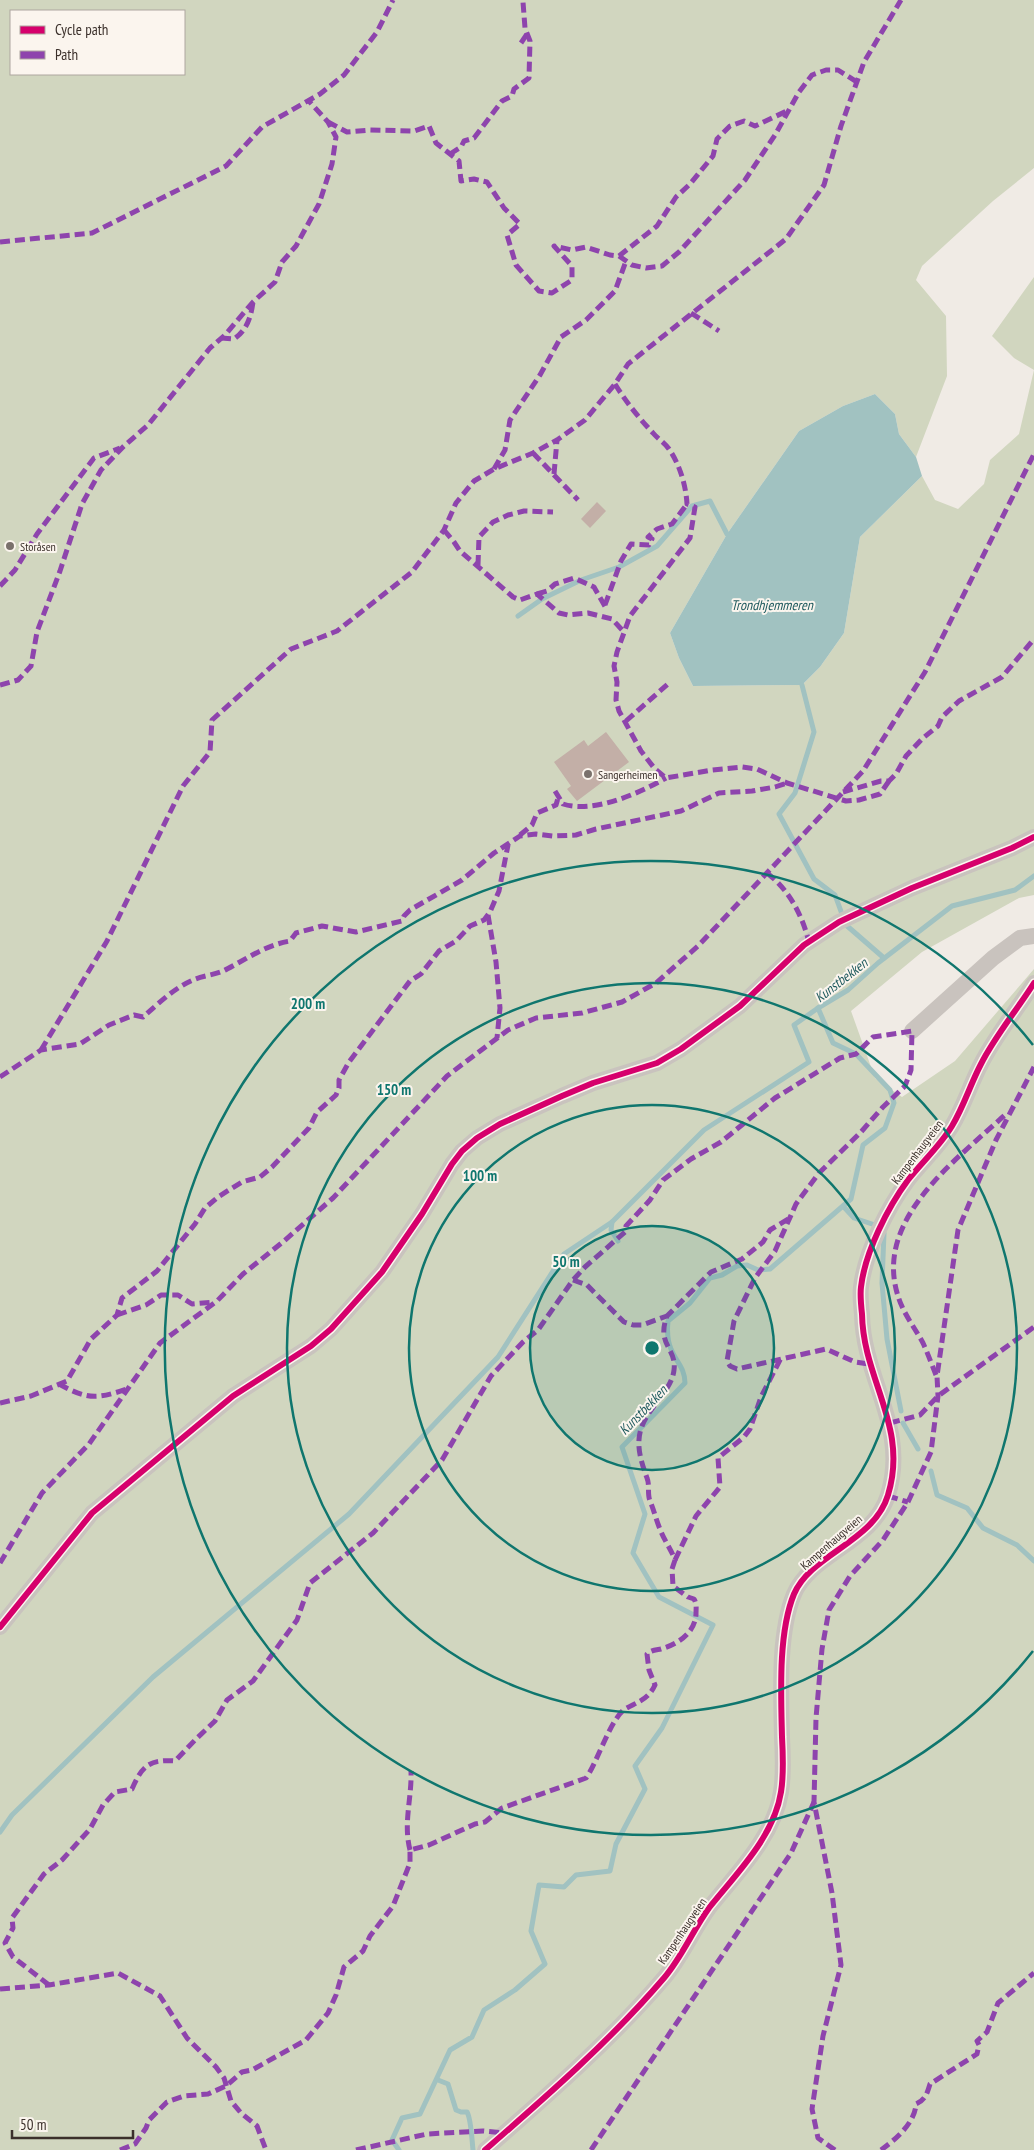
<svg xmlns="http://www.w3.org/2000/svg" width="1034" height="2150" viewBox="0 0 1034 2150" font-family="'PT Sans Narrow',sans-serif">
<style>
.green{fill:#d1d6bf;fill-rule:evenodd}
.water{fill:#a1c2c1}
.lines{fill:none;stroke-linecap:round;stroke-linejoin:round}
.stream{stroke:#a1c2c1;stroke-width:5}
.building{fill:#c3afa7}
.minor{stroke:#c9c3be;stroke-width:16}
.quiet{stroke:#8e44ad;stroke-width:5;stroke-dasharray:10 5;stroke-linecap:butt}
.cycleway-casing{stroke:#fbf5ee;stroke-width:9}
.cycleway{stroke:#d6006c;stroke-width:6}
.ring{fill:none;stroke:#0f766e;stroke-width:2.5}
.poi-dot{fill:#7a716c;stroke:#fbf5ee;stroke-width:2}
.labels{text-anchor:middle;dominant-baseline:central;stroke-width:4;stroke-linejoin:round;paint-order:stroke}
.poi-label{font-size:12px;fill:#3b302b;stroke:#fbf5ee;text-anchor:start}
.street-label{font-size:12px;fill:#3b302b;stroke:#fbf5ee}
.water-label{font-size:14px;font-style:italic;fill:#1f5a5e;stroke:#fbf5ee}
.centre{fill:#0f766e;stroke:#fbf5ee;stroke-width:2.5}
.ring-label{font-size:15px;text-anchor:middle;font-weight:bold;fill:#0f766e;stroke:#fbf5ee;stroke-width:4;stroke-linejoin:round;paint-order:stroke}
</style>
<rect width="100%" height="100%" fill="#f0ebe5"/>
<path class="green" d="M 0,0 L 1034,0 L 1034,168 L 993,201 L 922,266 L 916,280 L 946,316 L 947,376 L 916,457 L 899,434 L 895,414 L 875,394 L 843,406 L 799,431 L 727,534 L 670,633 L 679,658 L 693,686 L 802,685 L 820,667 L 844,633 L 860,537 L 922,476 L 935,500 L 958,509 L 984,484 L 990,460 L 1019,434 L 1034,370 L 1014,358 L 992,336 L 1034,277 L 1034,895 L 1019,898 L 922,952 L 851,1011 L 875,1078 L 902,1097 L 955,1061 L 1034,969 L 1034,2150 L 0,2150 ZM 11,11 L 184,11 L 184,74 L 11,74 Z"/>
<path class="water" d="M 875,394 L 895,414 L 899,434 L 916,457 L 922,476 L 860,537 L 844,633 L 820,667 L 802,685 L 693,686 L 679,658 L 670,633 L 727,534 L 799,431 L 843,406 Z"/>
<g class="lines">
<g class="stream">
<path d="M 518,616 L 542,599 L 581,580 L 619,567 L 657,546 L 692,506 L 710,501 L 727,534"/>
<path d="M 802,685 L 814,732 L 795,793 L 779,814 L 814,879 L 835,895 L 846,925 L 884,958"/>
<path d="M 843,1206 L 854,1218 L 875,1225"/>
<path d="M 612,1222 L 611,1230 L 618,1241"/>
<path d="M 884,1233 L 882,1283 L 887,1339 L 901,1411"/>
<path d="M 903,1423 L 918,1449"/>
<path d="M 931,1471 L 937,1495 L 967,1508 L 983,1528 L 1017,1545 L 1034,1561"/>
<path d="M 0,1832 L 12,1815 L 153,1677 L 349,1514 L 498,1357 L 564,1254 L 612,1222 L 704,1130 L 809,1062 L 794,1025 L 818,1008"/>
<path d="M 438,2080 L 448,2084 L 456,2110 L 461,2112 L 467,2112 C 471,2118 472,2141 473,2150"/>
<path d="M 399,2150 L 392,2140 L 402,2118 L 420,2114 L 450,2050 L 472,2037 L 484,2010 L 515,1990 L 545,1964 L 531,1931 L 539,1885 L 564,1887 L 576,1875 L 610,1871 L 616,1844 L 645,1789 L 635,1766 L 662,1728 L 713,1625 L 659,1597 L 633,1553 L 645,1514 L 622,1447 L 685,1383 C 685,1368 676,1362 671,1349 C 667,1340 667,1331 668,1321 L 690,1303 L 710,1278 L 722,1275 L 737,1266 L 747,1265 L 758,1270 L 770,1269 L 851,1199 L 863,1145 L 885,1128 L 894,1103 L 890,1090 L 856,1054 L 833,1043 L 818,1008 L 848,990 L 878,963 L 952,906 L 1015,890 L 1034,876"/>
</g>
</g>
<g class="building">
<path d="M 597,502 L 606,511 L 590,528 L 581,519 Z"/>
<path d="M 606,732 L 629,762 L 577,801 L 567,789 L 571,786 L 554,762 L 584,740 L 588,746 Z"/>
</g>
<g class="lines">
<g class="minor">
<path d="M 912,1031 L 993,958 L 1020,938 L 1034,936"/>
<path d="M 0,1627 L 92,1513 L 233,1396 L 311,1346 L 331,1329 L 382,1272 L 422,1214 L 452,1164 L 462,1151 L 477,1138 L 500,1124 L 562,1096 L 593,1083 L 657,1063 L 681,1049 L 740,1006 L 804,945 L 839,922 L 912,888 L 1012,848 L 1034,837"/>
<path d="M 485,2150 C 547,2096 611,2040 664,1978 C 682,1957 693,1930 709,1908 C 736,1874 774,1837 781,1792 C 784,1774 783,1755 782,1737 C 781,1694 778,1633 794,1594 C 811,1554 874,1542 888,1495 C 909,1427 863,1380 862,1314 C 861,1305 860,1295 861,1287 C 865,1252 888,1207 908,1180 C 922,1162 940,1146 952,1126 C 964,1106 970,1085 981,1064 C 995,1036 1017,1010 1034,983"/>
</g>
<g class="quiet">
<path d="M 521,43 L 527,34"/>
<path d="M 328,122 L 347,132 L 370,130 L 414,131 L 429,126 L 436,143 L 459,161 L 461,181 L 474,179 L 487,182 L 504,208 L 520,224 L 507,235 L 516,265 L 539,291 L 552,293 L 572,280 L 572,266 L 554,246 L 572,250 L 586,247 L 610,255 L 619,256 L 632,265 L 646,268 L 662,266 L 679,252 L 745,180 L 775,135 L 799,92 L 812,75 L 826,70 L 838,70 L 857,82"/>
<path d="M 450,154 L 461,147 L 464,141 L 474,138 L 502,101 L 512,96 L 514,89 L 529,78 L 530,41 L 525,28 L 523,2 L 521,0"/>
<path d="M 0,242 L 92,233 L 226,166 L 262,127 L 320,94 L 344,75 L 377,32 L 393,0"/>
<path d="M 619,256 L 657,226 L 676,197 L 690,184 L 713,156 L 717,139 L 730,126 L 744,121 L 755,126 L 789,110"/>
<path d="M 691,313 L 719,331"/>
<path d="M 221,338 L 234,339 C 247,330 251,317 253,302"/>
<path d="M 615,384 C 626,402 639,418 653,433 C 658,439 665,443 669,449 C 680,465 686,486 687,504 L 695,507 L 690,538 L 630,616 L 617,652 L 614,666 L 617,682 L 616,700 L 619,711 L 641,751 L 655,769 L 666,778 L 712,770 L 742,767 L 757,769 L 787,783 L 846,801 L 859,800 L 880,794 L 889,781"/>
<path d="M 533,453 L 578,500"/>
<path d="M 494,469 L 505,450 L 510,420 L 540,375 L 561,337 L 586,320 L 615,291 L 626,261"/>
<path d="M 554,474 L 557,440"/>
<path d="M 444,530 L 454,542 L 460,551 L 513,597 L 520,600 L 537,594 L 559,613 L 568,615 L 588,613 L 612,619 L 624,632"/>
<path d="M 478,565 L 479,537 L 493,522 L 508,515 L 524,511 L 553,512"/>
<path d="M 0,586 L 15,570 L 37,534 L 94,458 L 120,448"/>
<path d="M 537,594 L 547,591 L 555,584 L 574,578 L 594,587 L 606,608"/>
<path d="M 605,605 L 621,561 L 631,544 L 649,545 L 652,539 L 648,537 L 657,529 L 672,524 L 687,504"/>
<path d="M 0,685 L 18,680 L 31,666 L 37,632 L 60,571 L 82,504 L 101,470 L 123,447 L 148,425 L 210,348 L 225,335 L 253,302 L 275,282 L 282,262 L 296,246 L 319,204 L 332,164 L 336,137 L 328,122 L 308,100"/>
<path d="M 626,721 L 669,683"/>
<path d="M 555,791 L 563,804 C 593,814 640,793 666,778"/>
<path d="M 843,792 L 881,781 L 889,781 L 896,774 L 906,756 L 923,738 L 938,726 L 942,717 L 959,701 L 1002,677 L 1034,639"/>
<path d="M 520,835 L 532,825 L 537,813 L 556,805 L 558,798"/>
<path d="M 767,873 C 790,891 802,915 809,942"/>
<path d="M 488,915 L 496,962 L 500,1008 L 497,1038"/>
<path d="M 41,1050 L 107,941 L 183,786 L 210,752 L 212,720 L 291,649 L 337,631 L 412,572 L 444,530 L 456,503 L 474,481 L 494,469 L 533,453 L 557,440 L 585,420 L 615,384 L 628,364 L 786,239 L 824,185 L 841,126 L 864,62 L 901,0"/>
<path d="M 0,1077 L 41,1050 L 80,1044 L 109,1025 L 134,1015 L 143,1017 C 158,1004 174,988 193,980 C 204,975 217,975 227,969 C 248,958 266,945 290,941 L 296,933 L 322,926 L 356,932 L 402,921 L 404,916 L 410,910 L 462,880 L 494,853 L 520,836 L 536,834 L 553,836 L 576,835 L 596,829 L 681,811 L 719,793 L 752,791 L 775,787 L 787,783"/>
<path d="M 573,1280 L 587,1285 L 624,1322 L 633,1325 L 642,1325 L 667,1316"/>
<path d="M 117,1315 L 146,1305 L 161,1295 L 178,1295 L 192,1304 L 214,1302"/>
<path d="M 936,1375 C 932,1365 928,1354 923,1343 C 915,1328 903,1313 898,1296 C 873,1218 958,1159 1007,1113"/>
<path d="M 59,1384 C 88,1400 97,1399 127,1389"/>
<path d="M 0,1403 L 31,1396 L 67,1381 L 91,1339 L 117,1315 L 122,1298 L 157,1271 L 195,1224 L 205,1208 L 218,1197 L 229,1190 L 242,1182 L 260,1177 L 272,1167 L 309,1128 L 317,1112 L 336,1095 L 339,1088 L 339,1080 L 349,1062 L 410,981 L 421,974 L 439,951 L 456,941 L 470,926 L 484,920 L 490,912 L 499,891 L 508,845"/>
<path d="M 890,1423 L 920,1415 L 938,1396 L 1034,1327"/>
<path d="M 888,1496 L 908,1502"/>
<path d="M 675,1560 L 696,1516 L 720,1487 L 718,1458 L 744,1437 L 750,1429 L 761,1397 L 781,1358"/>
<path d="M 0,1563 L 42,1493 L 89,1444 L 160,1343 L 217,1301 L 243,1274 L 284,1241 L 333,1198 L 447,1076 L 508,1030 L 536,1018 L 582,1013 L 622,1002 L 656,983 L 698,946 L 863,771 L 925,672 L 1034,454"/>
<path d="M 410,1850 C 403,1823 412,1798 411,1771"/>
<path d="M 49,1985 L 13,1957 L 5,1943 L 13,1928 L 12,1918 L 44,1874 L 62,1860 L 90,1829 L 103,1805 L 115,1792 L 132,1789 C 142,1766 149,1759 175,1761 L 196,1739 L 215,1721 L 227,1700 L 253,1681 L 297,1620 L 310,1583 L 373,1533 L 442,1460 L 491,1376 L 523,1342 L 538,1330 L 573,1280 L 585,1267 L 625,1232 L 626,1226 L 650,1200 L 663,1180 L 691,1159 L 721,1142 L 775,1098 L 840,1058 L 856,1054 L 873,1037 L 912,1031 L 911,1070 L 905,1086 L 883,1107 L 861,1132 L 819,1173 L 796,1204 L 775,1251 L 755,1278 L 734,1321 L 727,1361 L 730,1366 L 737,1369 L 826,1349 L 855,1362 L 869,1364"/>
<path d="M 0,1989 L 49,1985 L 118,1973 L 160,1996 L 187,2038 L 216,2067 L 224,2078 L 231,2101 L 241,2113 L 257,2126 L 266,2150"/>
<path d="M 120,2150 L 135,2144 L 146,2128 L 149,2120 L 167,2102 L 184,2096 L 208,2094 L 226,2086 L 242,2072 L 252,2070 L 306,2040 L 328,2013 L 336,1995 L 344,1967 L 363,1951 L 370,1936 L 393,1906 L 410,1863 L 410,1850 L 429,1845 L 475,1824 L 485,1822 L 502,1808 L 586,1778 C 597,1763 611,1718 625,1709 C 637,1702 648,1700 655,1685 L 649,1670 L 647,1654 C 651,1650 656,1650 661,1649 C 678,1644 695,1633 696,1614 C 696,1608 697,1604 694,1599 L 688,1597 L 673,1586 L 672,1569 L 675,1560 C 671,1549 664,1540 660,1529 C 656,1520 654,1510 650,1501 C 647,1494 650,1485 647,1478 C 641,1461 635,1444 642,1426 C 649,1407 672,1390 674,1370 C 677,1348 656,1345 667,1316 L 711,1272 L 742,1259 L 763,1242 L 770,1230 L 790,1218"/>
<path d="M 356,2150 L 427,2134 L 483,2131 L 504,2133"/>
<path d="M 591,2150 L 791,1853 L 814,1802"/>
<path d="M 835,2150 L 818,2138 L 812,2109 L 823,2036 L 841,1965 L 832,1893 L 814,1802 L 816,1718 L 822,1649 L 829,1610 L 850,1576 L 883,1540 L 908,1502 L 931,1452 L 938,1396 L 937,1376 L 958,1230 L 996,1140 L 1034,1067"/>
<path d="M 881,2150 C 896,2139 915,2123 916,2104 C 925,2100 927,2094 930,2084 L 977,2054 L 979,2045 L 977,2041 L 987,2032 L 998,2003 L 1034,1973"/>
</g>
<g class="cycleway-casing">
<g id="cycleway">
<path d="M 0,1627 L 92,1513 L 233,1396 L 311,1346 L 331,1329 L 382,1272 L 422,1214 L 452,1164 L 462,1151 L 477,1138 L 500,1124 L 562,1096 L 593,1083 L 657,1063 L 681,1049 L 740,1006 L 804,945 L 839,922 L 912,888 L 1012,848 L 1034,837"/>
<path d="M 485,2150 C 547,2096 611,2040 664,1978 C 682,1957 693,1930 709,1908 C 736,1874 774,1837 781,1792 C 784,1774 783,1755 782,1737 C 781,1694 778,1633 794,1594 C 811,1554 874,1542 888,1495 C 909,1427 863,1380 862,1314 C 861,1305 860,1295 861,1287 C 865,1252 888,1207 908,1180 C 922,1162 940,1146 952,1126 C 964,1106 970,1085 981,1064 C 995,1036 1017,1010 1034,983"/>
</g>
</g>
<use href="#cycleway" class="cycleway"/>
</g>
<circle cx="652" cy="1348" r="122" fill="#0f766e" fill-opacity=".12"/>
<g class="ring">
<circle cx="652" cy="1348" r="122"/>
<circle cx="652" cy="1348" r="243"/>
<circle cx="652" cy="1348" r="365"/>
<path d="M1033 1651A487 487 0 1 1 1033 1045"/>
</g>
<g class="poi-dot">
<circle cx="10" cy="546" r="5"/>
<circle cx="588" cy="774" r="5"/>
</g>
<g class="labels">
<g class="poi-label">
<text x="20" y="546">Storåsen</text>
<text x="598" y="774">Sangerheimen</text>
</g>
<g class="street-label">
<text transform="translate(917 1152) rotate(-53)">Kampenhaugveien</text>
<text transform="translate(831 1542) rotate(-41)">Kampenhaugveien</text>
<text transform="translate(682 1931) rotate(-56)">Kampenhaugveien</text>
</g>
<g class="water-label">
<text x="772" y="605">Trondhjemmeren</text>
<text transform="translate(841 980) rotate(-38)">Kunstbekken</text>
<text transform="translate(643 1410) rotate(-46)">Kunstbekken</text>
</g>
</g>
<circle cx="652" cy="1348" r="8" class="centre"/>
<g class="ring-label">
<text x="308" y="1009">200 m</text>
<text x="394" y="1095">150 m</text>
<text x="480" y="1181">100 m</text>
<text x="566" y="1267">50 m</text>
</g>
<rect x="10" y="10" width="175" height="65" fill="#fbf5ee" stroke="#aea6a0"/>
<rect x="20" y="26" width="25" height="8" fill="#d6006c" stroke="#aea6a0"/>
<text x="55" y="35" font-size="15" fill="#3b302b">Cycle path</text>
<rect x="20" y="51" width="25" height="8" fill="#8e44ad" stroke="#aea6a0"/>
<text x="55" y="60" font-size="15" fill="#3b302b">Path</text>
<path d="M12 2130v8h121v-8" fill="none" stroke="#3b302b" stroke-width="2.5"/>
<text x="20" y="2130" font-size="15" fill="#3b302b" stroke="#fbf5ee" stroke-width="4" paint-order="stroke">50 m</text>
</svg>
